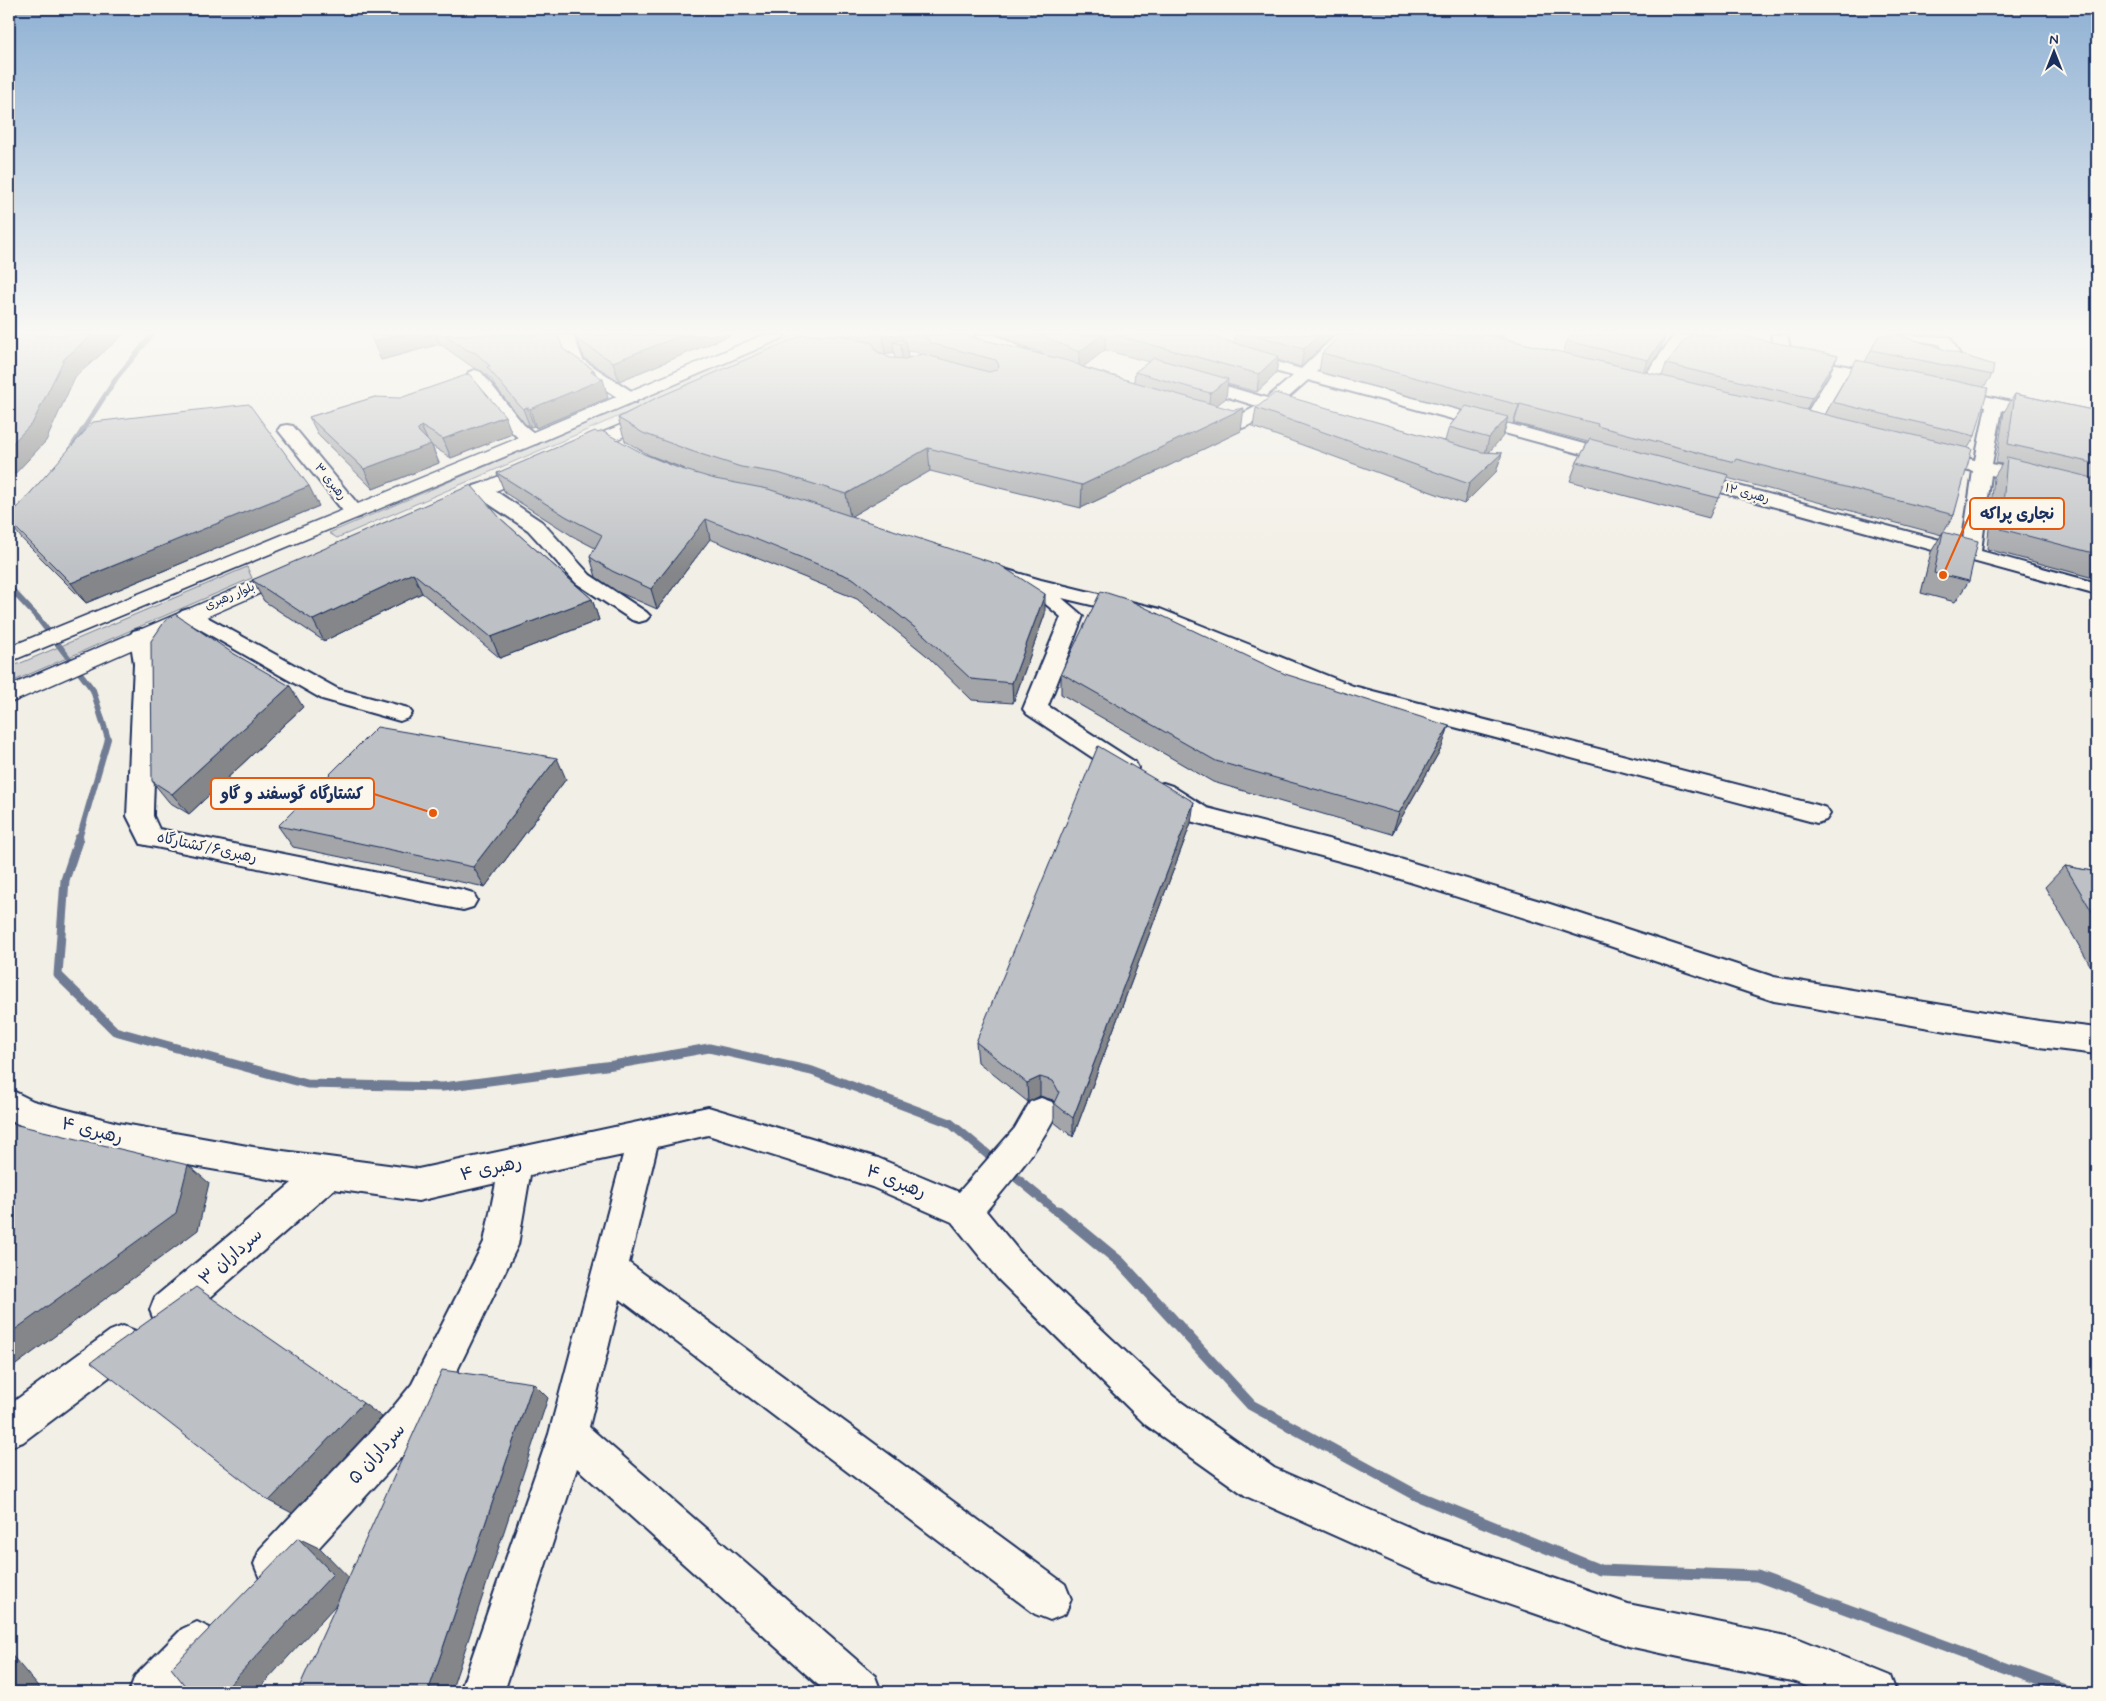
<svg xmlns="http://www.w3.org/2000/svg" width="2106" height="1701" viewBox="0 0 2106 1701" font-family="Mynerve,'Playpen Sans Arabic',sans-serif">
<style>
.green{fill:#d2d3d2;stroke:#768198}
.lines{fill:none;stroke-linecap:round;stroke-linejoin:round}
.stream-far3{stroke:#707b93;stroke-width:5}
.stream-far2{stroke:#707b93;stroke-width:6}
.stream-far1{stroke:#707b93;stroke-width:9}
.stream{stroke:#707b93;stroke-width:11}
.minor-casing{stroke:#1b2f5e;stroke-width:4}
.major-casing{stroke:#1b2f5e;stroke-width:3}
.minor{fill:#fbf7ec;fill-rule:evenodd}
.major{fill:#fbf7ec;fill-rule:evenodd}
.wall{fill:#a3a5a9;stroke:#1b2f5e;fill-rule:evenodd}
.shaded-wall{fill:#848689;stroke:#1b2f5e}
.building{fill:#bdc0c4;stroke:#1b2f5e}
.labels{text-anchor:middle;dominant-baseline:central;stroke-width:5;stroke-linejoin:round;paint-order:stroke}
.far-street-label{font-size:12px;fill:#1b2f5e;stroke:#fbf7ec}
.street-label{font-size:15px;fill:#1b2f5e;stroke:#fbf7ec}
.near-street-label{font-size:18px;fill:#1b2f5e;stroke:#fbf7ec}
.leader{fill:none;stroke:#e8590c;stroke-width:2}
.callout-dot{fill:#e8590c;stroke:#fbf7ec;stroke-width:2}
.callout{fill:#fbf7ec;stroke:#e8590c;stroke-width:2}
.callout-label{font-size:16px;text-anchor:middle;font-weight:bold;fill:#1b2f5e}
</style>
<rect width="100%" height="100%" fill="#f2efe6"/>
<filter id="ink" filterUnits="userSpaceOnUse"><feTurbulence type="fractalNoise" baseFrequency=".02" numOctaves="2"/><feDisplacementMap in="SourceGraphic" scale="10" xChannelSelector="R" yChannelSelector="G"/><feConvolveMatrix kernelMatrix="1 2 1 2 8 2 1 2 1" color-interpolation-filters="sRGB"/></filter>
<g filter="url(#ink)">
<g class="green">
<path d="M 793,335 L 807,335 L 337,538 L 329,533 Z"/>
<path d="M 247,567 L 252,578 L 9,683 L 9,668 Z"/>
</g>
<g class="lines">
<path class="stream-far3" d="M 71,448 L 117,377 L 152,335"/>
<path class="stream-far2" d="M 9,587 L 38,618 L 93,690 L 108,739 L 79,839"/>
<g class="stream-far1">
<path d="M 79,838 L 65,880 L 58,975 L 115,1031 L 307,1084 L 443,1087 L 613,1065 L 709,1048 L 812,1071 L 950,1123 L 998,1163"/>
<path d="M 1007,1170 L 1059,1213"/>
</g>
<path class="stream" d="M 1058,1211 L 1120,1262 L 1251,1405 L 1418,1496 L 1600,1570 L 1757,1576 L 2071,1692"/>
<g class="minor-casing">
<g id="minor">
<path d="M 557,335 L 573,335 L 583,360 L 636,394 L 638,398 L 636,402 L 624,402 L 570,366 Z"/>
<path d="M 975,335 L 995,335 L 1042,358 L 1044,361 L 1042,364 L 1030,364 L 978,338 Z"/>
<path d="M 1336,335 L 1353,335 L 1316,372 L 1625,455 L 1628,459 L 1625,463 L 1619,464 L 1308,380 L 1282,403 L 1288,404 L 1290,408 L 1288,412 L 1282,413 L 1272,410 C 1244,431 1235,435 1202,423 L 1200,419 L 1202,415 L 1208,414 L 1229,421 L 1257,406 L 1186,384 L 1184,381 L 1186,378 L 1198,378 L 1267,398 L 1293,376 L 1238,361 L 1236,358 L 1238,355 L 1244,353 L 1301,369 Z"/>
<path d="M 1674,335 L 1703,335 L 1728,341 L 1731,344 L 1728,347 L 1723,349 L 1687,341 L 1651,390 L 1639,390 L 1637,387 Z"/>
<path d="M 1771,335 L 1787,335 L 1792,357 L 1790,360 L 1778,360 Z"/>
<path d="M 1900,335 L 1950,337 L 1967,368 L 1965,371 L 1953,371 L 1939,344 L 1903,338 Z"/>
<path d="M 1798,356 L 1884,374 L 1890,376 L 1892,379 L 1890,382 L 1884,384 L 1846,376 L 1817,426 L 1814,430 L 1808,431 L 1802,430 L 1799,426 L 1831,373 L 1792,364 L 1790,361 L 1792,358 Z"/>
<path d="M 475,370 L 481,372 L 524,425 L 541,439 L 538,443 C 534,444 531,445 527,443 C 509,436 478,392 467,375 L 469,372 Z"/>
<path d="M 1949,388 L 2097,421 L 2097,431 L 2002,410 L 1992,464 L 2097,488 L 2097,500 L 1991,475 L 1981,551 L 2097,583 L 2097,595 L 1684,482 L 1681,478 L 1684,474 L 1690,473 L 1962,546 L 1973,471 L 1928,460 L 1925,456 L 1928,452 L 1934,451 L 1975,460 L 1986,406 L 1943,396 L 1941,393 L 1943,390 Z"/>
<path d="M 287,425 L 293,426 L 361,508 L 363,512 L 361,516 L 354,518 L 347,516 L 278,430 L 281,426 Z"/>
<path d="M 481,484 L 488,486 L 542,522 L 590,575 L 646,612 L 650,616 L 646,620 L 639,622 L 632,620 L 576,583 L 528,530 L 474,494 L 472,490 L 474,486 Z"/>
<path d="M 994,566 L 1041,580 L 1160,609 L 1353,686 L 1817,805 L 1826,808 L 1830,814 L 1826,820 L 1817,823 L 1337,696 L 1146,618 L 1062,598 L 1083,616 L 1048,706 L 1135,762 L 1138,768 L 1135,774 L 1126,776 L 1117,774 L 1027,714 L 1023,709 L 1061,617 L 1029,590 L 987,576 L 984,572 L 987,568 Z"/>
<path d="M 189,609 L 196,611 L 338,689 L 408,708 L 412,713 L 408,718 L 400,721 L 322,699 L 182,619 L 178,615 L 182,611 Z"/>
<path d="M 141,629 L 149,631 C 162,652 153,784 153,816 L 159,829 L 463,890 L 473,893 L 477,900 L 473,907 L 463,910 L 141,844 L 127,816 L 134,664 L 130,636 L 133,631 Z"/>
<path d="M 1163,783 L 1172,786 L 1207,808 L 1363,848 L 1550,904 L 1774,977 L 2039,1021 L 2097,1028 L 2097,1054 L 2039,1047 L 1774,1001 L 1544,924 L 1362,867 L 1190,821 L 1154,798 L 1151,792 L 1154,786 Z"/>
<path d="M 9,1089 L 33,1101 L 118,1123 L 253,1147 L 418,1169 L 708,1107 L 878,1158 L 959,1192 L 1015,1128 L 1030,1102 L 1041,1098 L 1052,1102 L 1057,1112 C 1039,1150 1012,1179 986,1211 L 1023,1256 L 1174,1397 L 1274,1468 L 1420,1532 L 1628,1604 L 1796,1638 L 1890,1676 L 1896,1692 L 1821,1692 L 1796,1682 L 1628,1646 L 1416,1572 L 1246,1496 L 1146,1425 L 999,1280 L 952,1222 L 872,1187 L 708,1135 L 657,1147 L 629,1263 L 1065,1584 L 1071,1599 L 1065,1614 L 1050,1620 L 1035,1614 L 620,1299 L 589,1427 L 875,1676 L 881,1692 L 826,1692 L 577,1468 L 504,1692 L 460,1692 L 549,1434 L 623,1155 L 530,1175 L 518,1245 L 438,1410 L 418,1439 L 290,1579 L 275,1585 L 260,1579 L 254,1564 L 260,1549 L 390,1411 L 412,1384 L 484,1242 L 496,1183 L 418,1201 L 334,1189 L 181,1323 L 168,1328 L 155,1323 L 150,1310 L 155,1297 L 292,1183 L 118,1153 L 25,1127 L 9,1120 Z"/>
<path d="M 123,1326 L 136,1331 L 141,1344 L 136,1357 L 23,1442 L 9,1447 L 9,1405 L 110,1331 Z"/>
<path d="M 197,1622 L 212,1629 L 219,1644 L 212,1659 L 181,1692 L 129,1692 L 135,1676 L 182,1629 Z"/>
</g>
</g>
<g class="major-casing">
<g id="major">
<path d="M 763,335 L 785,335 L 783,338 L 538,443 L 9,662 L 9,647 L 526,435 Z"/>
<path d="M 657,410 L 663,411 L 666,415 L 663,419 L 584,454 L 577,456 L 570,454 L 568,450 L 570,446 Z"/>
<path d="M 535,461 L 542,463 L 544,467 L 542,471 L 451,510 L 444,512 L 437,510 L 434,506 L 437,502 Z"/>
<path d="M 289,566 L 297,567 L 300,572 L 297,577 L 17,700 L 9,703 L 9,686 Z"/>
</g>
</g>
<use href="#minor" class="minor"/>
<use href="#major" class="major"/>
</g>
<g class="wall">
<path d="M 371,335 L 558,335 L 563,349 L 594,370 L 596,375 L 608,398 L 536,428 L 534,426 L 530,427 L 525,424 L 494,385 L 492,380 L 482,371 L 474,368 L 440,344 L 381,360 Z"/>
<path d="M 575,335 L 731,335 L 619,381 L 585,359 Z"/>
<path d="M 803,335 L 964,335 L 1045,355 L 999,335 L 1207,335 L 1234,343 L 1235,335 L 1333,335 L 1301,367 L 1278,360 L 1276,374 L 1257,392 L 1227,384 L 1226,398 L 1216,405 L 1241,431 L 1081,508 L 930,471 L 851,516 L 1045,614 L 1013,703 L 972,700 L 926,655 L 857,599 L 710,539 L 657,609 L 618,592 L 596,577 L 590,557 L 595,548 L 574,537 L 505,493 L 497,473 L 644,454 L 685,469 L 649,455 L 625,441 L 618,418 ZM 1105,350 L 1149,362 L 1135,372 L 1134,382 L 1083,367 ZM 907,351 L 916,352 L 921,355 L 908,358 ZM 877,352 L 885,354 L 894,352 L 895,359 L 890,358 Z"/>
<path d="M 1341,335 L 1505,335 L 1502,338 L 1563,353 L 1567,341 L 1666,335 L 1659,353 L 1645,372 L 1662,376 L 1666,364 L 1838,356 L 1829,374 L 1807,410 L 1825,415 L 1832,402 L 1865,362 L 1879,335 L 1992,375 L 1984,387 L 1975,436 L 1968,448 L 1954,515 L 1942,535 L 1727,478 L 1709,518 L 1570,481 L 1577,462 L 1588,442 L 1514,423 L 1513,424 L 1507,423 L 1503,436 L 1488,452 L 1502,453 L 1496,472 L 1464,504 L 1253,427 L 1256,408 L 1445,441 L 1449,427 L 1462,410 L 1319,372 L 1322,353 Z"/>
<path d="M 2015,394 L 2097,411 L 2097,579 L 1987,549 L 1994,477 L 2002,464 L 1996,463 L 2004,412 Z"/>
<path d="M 375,397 L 512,434 L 451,458 L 432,446 L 439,463 L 373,489 L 319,436 L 309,417 Z"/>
<path d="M 319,506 L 86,603 L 22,539 L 9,522 L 9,517 Z"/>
<path d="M 501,519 L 592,599 L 599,620 L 500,658 L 422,593 L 324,641 L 264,601 L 252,580 Z"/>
<path d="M 1943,532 L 1969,581 L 1955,602 L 1921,593 L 1931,552 Z"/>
<path d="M 1061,673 L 1442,747 L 1392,834 L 1213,782 L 1061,694 Z"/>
<path d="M 303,707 L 189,814 L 169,802 L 152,781 Z"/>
<path d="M 566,779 L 485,887 L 293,847 L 278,826 Z"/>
<path d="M 1191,823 L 1073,1137 L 1054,1122 L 1054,1103 L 1053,1100 L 1040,1096 L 1028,1102 L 978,1062 L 976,1042 Z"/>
<path d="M 2065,866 L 2097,872 L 2097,977 L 2045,887 Z"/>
</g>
<g class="shaded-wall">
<path d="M 92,335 L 123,335 L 75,377 L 46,441 L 9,480 L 9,447 L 64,359 Z"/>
<path d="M 398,335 L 436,335 L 440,344 L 381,360 L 373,342 Z"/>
<path d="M 682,335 L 731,335 L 619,381 L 613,362 Z"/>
<path d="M 883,335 L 902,335 L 903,343 L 906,341 L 909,365 L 903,368 L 901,344 L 893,342 L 894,352 L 885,354 Z"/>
<path d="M 1102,335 L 1106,335 L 1105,350 L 1079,370 L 1079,352 Z"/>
<path d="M 1318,335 L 1333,335 L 1301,367 L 1304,349 Z"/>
<path d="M 1499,335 L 1505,335 L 1497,343 Z"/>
<path d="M 1666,335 L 1659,353 L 1641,378 L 1648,360 Z"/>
<path d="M 1278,356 L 1276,374 L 1257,392 L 1259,374 Z"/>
<path d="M 1838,356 L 1829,374 L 1803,417 L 1812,398 Z"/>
<path d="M 594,370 L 598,381 L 603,379 L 608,398 L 536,428 L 530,409 L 591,371 Z"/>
<path d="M 1228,379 L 1226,398 L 1208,412 L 1210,393 Z"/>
<path d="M 1520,404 L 1514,423 L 1513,424 L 1519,405 Z"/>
<path d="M 527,407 L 534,426 L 530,427 L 523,409 Z"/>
<path d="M 1244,408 L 1241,431 L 1081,508 L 1082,485 Z"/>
<path d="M 505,416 L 512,434 L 451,458 L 443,439 Z"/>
<path d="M 1508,417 L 1503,436 L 1484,458 L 1489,438 Z"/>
<path d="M 421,426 L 429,444 L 431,444 L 439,463 L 373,489 L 364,469 L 417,430 Z"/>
<path d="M 928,448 L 930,471 L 850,517 L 846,494 Z"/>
<path d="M 1502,453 L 1496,472 L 1464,504 L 1469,484 Z"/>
<path d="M 309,486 L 319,506 L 86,603 L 71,583 Z"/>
<path d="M 706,519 L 710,539 L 657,609 L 651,589 Z"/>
<path d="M 413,573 L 422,593 L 324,641 L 313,620 Z"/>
<path d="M 1045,594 L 1045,614 L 1013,703 L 1012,683 Z"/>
<path d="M 592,599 L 599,620 L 500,658 L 491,637 Z"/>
<path d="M 290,686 L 303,707 L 189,814 L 172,794 Z"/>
<path d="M 1449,726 L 1442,747 L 1392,834 L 1399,813 Z"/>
<path d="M 557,758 L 566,779 L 485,887 L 473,867 Z"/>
<path d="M 1194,802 L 1191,823 L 1073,1137 L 1073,1118 Z"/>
<path d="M 1040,1077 L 1040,1096 L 1028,1102 L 1027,1083 Z"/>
<path d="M 188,1165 L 209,1183 L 198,1230 L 9,1370 L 9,1334 Z"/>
<path d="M 533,1383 L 548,1398 L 451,1692 L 428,1692 Z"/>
<path d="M 363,1403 L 382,1417 L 292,1513 L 269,1501 Z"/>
<path d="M 298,1538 L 321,1549 L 355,1584 L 256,1692 L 223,1692 Z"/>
<path d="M 9,1652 L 43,1692 L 15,1692 L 9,1685 Z"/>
</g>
<g class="building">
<path d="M 9,335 L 92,335 L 64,359 L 33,422 L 9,447 Z"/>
<path d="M 371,335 L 398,335 L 373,342 Z"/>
<path d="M 446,335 L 558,335 L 563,349 L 594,370 L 591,371 L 603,379 L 530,409 L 527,407 L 523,409 L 519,405 L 487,367 L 490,366 L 476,353 L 467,350 Z"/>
<path d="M 577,335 L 682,335 L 613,362 L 579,341 Z"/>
<path d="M 803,335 L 839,335 L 873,343 L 876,351 L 890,358 L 905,359 L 923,354 L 989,372 L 996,370 L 999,366 L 996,360 L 930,343 L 927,338 L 922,335 L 964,335 L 1072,362 L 1085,368 L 1233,410 L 1244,408 L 1082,485 L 928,448 L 846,494 L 778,473 L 741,467 L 691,451 L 643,433 L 618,418 L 654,399 Z"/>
<path d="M 1040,335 L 1102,335 L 1079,352 Z"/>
<path d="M 1116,335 L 1207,335 L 1278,356 L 1259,374 Z"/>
<path d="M 1255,335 L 1318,335 L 1304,349 Z"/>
<path d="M 1341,335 L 1488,335 L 1972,449 L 1954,515 L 1736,459 L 1734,462 L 1597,426 L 1598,424 L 1520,404 L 1519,405 L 1322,353 Z"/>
<path d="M 1572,335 L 1666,335 L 1648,360 L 1567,341 Z"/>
<path d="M 1691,335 L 1740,335 L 1838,356 L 1812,398 L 1666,364 L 1685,339 L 1687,340 Z"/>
<path d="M 1879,335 L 1899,335 L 1994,365 L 1992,375 L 1871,350 Z"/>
<path d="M 902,340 L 906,341 L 901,344 L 893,342 Z"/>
<path d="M 1154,358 L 1228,379 L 1210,393 L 1135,372 Z"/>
<path d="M 1856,360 L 1988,388 L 1975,436 L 1832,402 Z"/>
<path d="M 469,374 L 505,416 L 443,439 L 421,426 L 417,430 L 431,444 L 364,469 L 309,417 L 375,397 L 400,398 Z"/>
<path d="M 1275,393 L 1482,452 L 1502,453 L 1469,484 L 1256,408 Z"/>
<path d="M 2015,394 L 2097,411 L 2097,464 L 2008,444 Z"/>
<path d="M 249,404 L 309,486 L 71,583 L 9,521 L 9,517 L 93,422 Z"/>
<path d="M 1466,406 L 1508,417 L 1489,438 L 1449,427 Z"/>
<path d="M 595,431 L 598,433 L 602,431 L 644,454 L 678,468 L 715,479 L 768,489 L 1000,565 L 1045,594 L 1012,683 L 971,679 L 924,635 L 854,579 L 706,519 L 651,589 L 612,571 L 590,557 L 602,535 L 567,517 L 497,473 Z"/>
<path d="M 1590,439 L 1729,475 L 1719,498 L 1577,462 Z"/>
<path d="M 2007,457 L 2097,479 L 2097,554 L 2001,529 Z"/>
<path d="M 471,485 L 501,519 L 592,599 L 491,637 L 413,573 L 313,620 L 252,580 Z"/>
<path d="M 1943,532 L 1978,541 L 1969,581 L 1934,573 Z"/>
<path d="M 1101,591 L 1129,600 L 1285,674 L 1449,726 L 1399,813 L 1216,761 L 1061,673 Z"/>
<path d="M 175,614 L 231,652 L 290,686 L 172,794 L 152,781 L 151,641 L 165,621 Z"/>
<path d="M 377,727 L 557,758 L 473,867 L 278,826 Z"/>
<path d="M 1098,746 L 1194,802 L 1073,1118 L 1054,1103 L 1059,1092 L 1053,1081 L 1040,1077 L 1027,1083 L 976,1042 Z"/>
<path d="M 2065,866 L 2097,872 L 2097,920 Z"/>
<path d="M 9,1123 L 188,1165 L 176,1213 L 9,1334 Z"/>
<path d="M 196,1287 L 363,1403 L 269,1501 L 91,1362 Z"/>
<path d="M 442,1370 L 533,1383 L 428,1692 L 297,1692 Z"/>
<path d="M 298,1538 L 333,1574 L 223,1692 L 190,1692 L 171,1668 Z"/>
<path d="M 9,1685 L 15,1692 L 9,1692 Z"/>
</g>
</g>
<linearGradient id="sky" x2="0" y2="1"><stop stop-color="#8fb1d4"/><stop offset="0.58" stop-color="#f9f8f4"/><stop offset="1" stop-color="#f9f8f4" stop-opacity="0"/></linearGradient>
<rect width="2106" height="573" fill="url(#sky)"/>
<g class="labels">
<g class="far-street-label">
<text transform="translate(330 482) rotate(51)">رهبری ۳</text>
<text transform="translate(1747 494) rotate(15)">رهبری ۱۲</text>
<text transform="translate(230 597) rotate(-23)">بلوار رهبری</text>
</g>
<g class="street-label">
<text transform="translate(207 848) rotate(12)">رهبری۶/کشتارگاه</text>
</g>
<g class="near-street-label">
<text transform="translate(92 1131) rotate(14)">رهبری ۴</text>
<text transform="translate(491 1169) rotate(-12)">رهبری ۴</text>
<text transform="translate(896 1182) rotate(22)">رهبری ۴</text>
<text transform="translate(231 1257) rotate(-41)">سرداران ۳</text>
<text transform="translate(377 1454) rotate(-48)">سرداران ۵</text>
</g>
</g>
<path class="leader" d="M1943 575L1970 514M433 813L374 794"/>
<g class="callout-dot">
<circle cx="1943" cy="575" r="5"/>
<circle cx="433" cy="813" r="5"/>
</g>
<g class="callout">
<rect x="1970" y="498" width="94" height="31" rx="5"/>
<rect x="211" y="778" width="163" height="31" rx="5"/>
</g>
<g class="callout-label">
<text x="2017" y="519">نجاری پراکه</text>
<text x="292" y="799">کشتارگاه گوسفند و گاو</text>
</g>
<rect width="2106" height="1701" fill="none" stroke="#fbf7ec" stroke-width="30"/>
<rect x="15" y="15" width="2076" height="1671" fill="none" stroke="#1b2f5e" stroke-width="2" filter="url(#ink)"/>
<g transform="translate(2054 52)" stroke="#fbf7ec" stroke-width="4" paint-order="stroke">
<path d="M0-4L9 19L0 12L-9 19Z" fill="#1b2f5e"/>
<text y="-8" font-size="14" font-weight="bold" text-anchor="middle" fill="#1b2f5e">N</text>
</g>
</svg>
